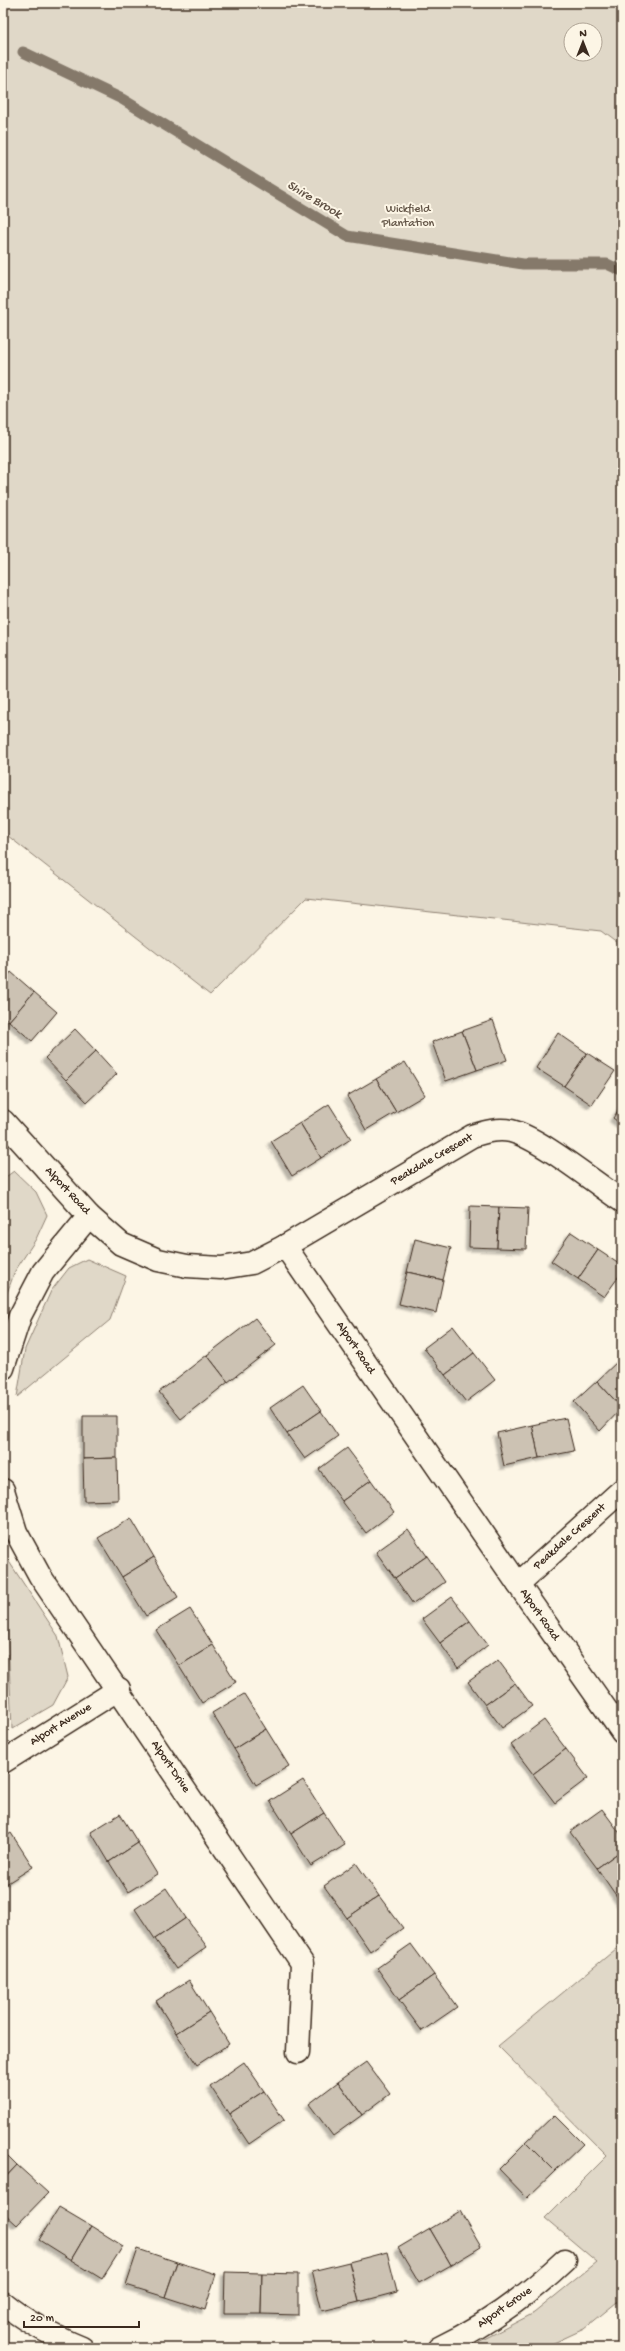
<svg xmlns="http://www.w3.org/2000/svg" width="625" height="2351" viewBox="0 0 625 2351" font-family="'Gochi Hand',sans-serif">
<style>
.green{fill:#e0d8c8;stroke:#8e8173;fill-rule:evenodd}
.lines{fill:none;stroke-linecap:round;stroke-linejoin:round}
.stream{stroke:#85796b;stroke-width:11}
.building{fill:#ccc2b3;stroke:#3b2a1e;filter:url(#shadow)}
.street-casing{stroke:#3b2a1e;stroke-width:25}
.street{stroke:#fcf5e5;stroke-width:22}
.labels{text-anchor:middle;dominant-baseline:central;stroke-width:4;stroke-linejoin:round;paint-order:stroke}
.park-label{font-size:12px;fill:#645648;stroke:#fcf5e5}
.street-label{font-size:12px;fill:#3b2a1e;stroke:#fcf5e5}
.water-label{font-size:13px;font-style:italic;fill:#605144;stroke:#fcf5e5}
</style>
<defs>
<filter id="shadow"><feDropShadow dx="-3.5" dy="3.5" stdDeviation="1" flood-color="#0004"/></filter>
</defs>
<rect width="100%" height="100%" fill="#fcf5e5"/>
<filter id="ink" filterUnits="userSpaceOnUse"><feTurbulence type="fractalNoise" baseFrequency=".025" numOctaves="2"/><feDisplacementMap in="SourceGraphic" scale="8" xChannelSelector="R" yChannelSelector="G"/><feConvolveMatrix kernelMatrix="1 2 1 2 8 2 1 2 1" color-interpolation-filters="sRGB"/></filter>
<g filter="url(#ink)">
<g class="green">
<path d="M 11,3 L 622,3 L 622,947 L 601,931 L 306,898 L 210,995 L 3,832 L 3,9 ZM 571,30 L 595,30 L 595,54 L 571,54 Z"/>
<path d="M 14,1171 L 36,1192 L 47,1215 L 36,1239 L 15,1271 L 3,1304 L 3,1179 Z"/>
<path d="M 87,1259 L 126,1276 L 110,1320 L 17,1397 L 25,1349 L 51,1291 L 69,1268 Z"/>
<path d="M 4,1554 L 58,1636 L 68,1677 L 53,1705 L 12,1729 Z"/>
<path d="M 622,1944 L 622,2298 L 584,2329 L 543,2348 L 467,2348 L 534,2313 L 597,2262 L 545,2218 L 607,2156 L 498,2046 Z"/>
</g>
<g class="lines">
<path class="stream" d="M 23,52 L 122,99 L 347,236 L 523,264 L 607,264 L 622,271"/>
</g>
<g class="building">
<path d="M 11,972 L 34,992 L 9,1021 L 3,1016 L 3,982 Z"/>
<path d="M 34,992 L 57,1012 L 32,1041 L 9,1021 Z"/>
<path d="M 493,1020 L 507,1060 L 477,1070 L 462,1031 Z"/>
<path d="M 75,1029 L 96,1051 L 66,1080 L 45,1058 Z"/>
<path d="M 462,1031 L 477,1070 L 446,1081 L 432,1042 Z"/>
<path d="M 558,1033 L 587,1053 L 564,1086 L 536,1068 Z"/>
<path d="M 96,1051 L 117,1074 L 87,1102 L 66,1080 Z"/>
<path d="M 587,1053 L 615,1071 L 592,1105 L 564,1086 Z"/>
<path d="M 405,1062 L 425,1095 L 396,1112 L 376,1079 Z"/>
<path d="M 376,1079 L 396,1112 L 366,1130 L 347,1096 Z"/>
<path d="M 329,1104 L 351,1139 L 321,1158 L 300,1123 Z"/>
<path d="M 622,1105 L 622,1125 L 613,1118 Z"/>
<path d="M 300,1123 L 321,1158 L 292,1176 L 271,1141 Z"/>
<path d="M 470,1206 L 499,1207 L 497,1248 L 469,1247 Z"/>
<path d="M 499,1207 L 528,1208 L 526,1249 L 497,1248 Z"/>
<path d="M 571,1232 L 598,1250 L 578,1279 L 551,1261 Z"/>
<path d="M 415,1239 L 451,1248 L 443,1280 L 407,1272 Z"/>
<path d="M 598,1250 L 622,1266 L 622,1272 L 604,1297 L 578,1279 Z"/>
<path d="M 407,1272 L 443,1280 L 436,1313 L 399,1304 Z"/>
<path d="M 255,1318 L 276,1345 L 228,1382 L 207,1355 Z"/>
<path d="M 453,1326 L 474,1353 L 445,1375 L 424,1348 Z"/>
<path d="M 474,1353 L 495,1380 L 466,1402 L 445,1375 Z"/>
<path d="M 207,1355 L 228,1382 L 181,1419 L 159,1392 Z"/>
<path d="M 619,1360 L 622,1363 L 622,1408 L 597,1381 Z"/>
<path d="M 597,1381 L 622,1408 L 600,1431 L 574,1402 Z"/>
<path d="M 303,1385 L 321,1411 L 287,1434 L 270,1408 Z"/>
<path d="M 321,1411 L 338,1436 L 305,1459 L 287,1434 Z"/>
<path d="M 83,1416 L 117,1416 L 117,1458 L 83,1459 Z"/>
<path d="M 566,1418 L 574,1451 L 539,1458 L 532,1425 Z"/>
<path d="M 532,1425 L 539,1458 L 504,1466 L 497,1433 Z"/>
<path d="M 347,1448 L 371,1480 L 342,1501 L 319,1469 Z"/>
<path d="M 117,1458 L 118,1500 L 84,1501 L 83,1459 Z"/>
<path d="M 371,1480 L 394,1512 L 366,1533 L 342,1501 Z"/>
<path d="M 131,1518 L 154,1557 L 122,1577 L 98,1538 Z"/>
<path d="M 408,1529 L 427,1556 L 395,1578 L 376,1552 Z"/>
<path d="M 427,1556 L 445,1582 L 413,1604 L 395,1578 Z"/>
<path d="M 154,1557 L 178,1597 L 146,1616 L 122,1577 Z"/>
<path d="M 452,1597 L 470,1621 L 440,1643 L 422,1619 Z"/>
<path d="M 190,1609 L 213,1645 L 179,1666 L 156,1630 Z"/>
<path d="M 470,1621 L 488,1645 L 458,1668 L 440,1643 Z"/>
<path d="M 213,1645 L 236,1682 L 202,1703 L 179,1666 Z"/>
<path d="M 498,1660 L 515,1683 L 485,1705 L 468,1682 Z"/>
<path d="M 515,1683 L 532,1706 L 502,1728 L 485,1705 Z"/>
<path d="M 244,1694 L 266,1729 L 234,1749 L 212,1713 Z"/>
<path d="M 544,1720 L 566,1749 L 533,1774 L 511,1745 Z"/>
<path d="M 266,1729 L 289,1766 L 256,1785 L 234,1749 Z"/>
<path d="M 566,1749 L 588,1778 L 555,1803 L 533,1774 Z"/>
<path d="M 303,1780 L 324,1813 L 291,1834 L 270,1801 Z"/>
<path d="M 602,1809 L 622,1836 L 622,1850 L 597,1868 L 570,1832 Z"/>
<path d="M 324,1813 L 345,1845 L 311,1866 L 291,1834 Z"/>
<path d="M 120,1814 L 138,1843 L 109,1862 L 91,1832 Z"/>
<path d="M 11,1833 L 33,1867 L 3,1886 L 3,1838 Z"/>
<path d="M 138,1843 L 157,1874 L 128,1892 L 109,1862 Z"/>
<path d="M 622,1850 L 622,1904 L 597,1868 Z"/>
<path d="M 356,1863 L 379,1896 L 347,1918 L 324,1886 Z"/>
<path d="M 166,1888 L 186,1918 L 155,1939 L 135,1909 Z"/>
<path d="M 379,1896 L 403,1928 L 370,1951 L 347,1918 Z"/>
<path d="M 186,1918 L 207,1947 L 176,1969 L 155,1939 Z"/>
<path d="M 411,1944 L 434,1975 L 399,2000 L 377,1968 Z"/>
<path d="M 434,1975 L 457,2007 L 422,2031 L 399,2000 Z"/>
<path d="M 189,1980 L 209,2012 L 176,2033 L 156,2001 Z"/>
<path d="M 209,2012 L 229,2044 L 197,2065 L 176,2033 Z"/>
<path d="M 244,2062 L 264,2091 L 229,2114 L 210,2086 Z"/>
<path d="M 366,2062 L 390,2094 L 362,2115 L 338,2082 Z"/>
<path d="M 338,2082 L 362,2115 L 333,2136 L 309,2104 Z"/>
<path d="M 264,2091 L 284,2120 L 249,2144 L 229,2114 Z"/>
<path d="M 554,2115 L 583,2144 L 555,2171 L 526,2142 Z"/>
<path d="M 526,2142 L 555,2171 L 527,2198 L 499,2169 Z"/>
<path d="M 3,2151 L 17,2165 L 3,2180 Z"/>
<path d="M 17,2165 L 48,2193 L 17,2225 L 3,2212 L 3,2180 Z"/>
<path d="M 59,2207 L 91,2226 L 71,2260 L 39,2240 Z"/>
<path d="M 460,2211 L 481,2247 L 451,2265 L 430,2229 Z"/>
<path d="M 91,2226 L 123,2246 L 102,2279 L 71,2260 Z"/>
<path d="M 430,2229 L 451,2265 L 419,2283 L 398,2248 Z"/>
<path d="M 138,2249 L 177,2262 L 165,2297 L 126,2285 Z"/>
<path d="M 387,2252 L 397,2292 L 359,2302 L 349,2262 Z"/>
<path d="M 177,2262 L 216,2274 L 205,2310 L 165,2297 Z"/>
<path d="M 349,2262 L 359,2302 L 322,2311 L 312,2271 Z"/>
<path d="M 225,2272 L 262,2273 L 261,2314 L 224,2314 Z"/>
<path d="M 262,2273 L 298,2274 L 298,2315 L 261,2314 Z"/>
</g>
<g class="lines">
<g class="street-casing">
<g id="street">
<path d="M 3,1121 L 89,1216 L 121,1244 L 158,1260 L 187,1266 L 221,1268 L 252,1263 L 285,1246 L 518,1584 L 622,1732"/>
<path d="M 285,1246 L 472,1136 C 485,1132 497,1128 511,1131 C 540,1138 595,1183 622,1201"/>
<path d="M 3,1368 L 20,1316 L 43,1272 L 89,1216"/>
<path d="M 3,1490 L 16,1532 L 40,1576 L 302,1963 L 298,2052"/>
<path d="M 518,1584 L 622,1490"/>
<path d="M 3,1762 L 119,1689"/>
<path d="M 3,2303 C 27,2323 53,2336 82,2348"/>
<path d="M 439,2348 C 485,2326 528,2295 565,2260"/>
</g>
</g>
<use href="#street" class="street"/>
</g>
</g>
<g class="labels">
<g class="park-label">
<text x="408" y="210">Wickfield<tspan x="408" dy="14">Plantation</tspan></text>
</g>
<g class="street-label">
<text transform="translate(432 1160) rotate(-30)">Peakdale Crescent</text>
<text transform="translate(67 1191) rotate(47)">Alport Road</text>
<text transform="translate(355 1348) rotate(56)">Alport Road</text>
<text transform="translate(570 1537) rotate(-42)">Peakdale Crescent</text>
<text transform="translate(539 1615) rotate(55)">Alport Road</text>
<text transform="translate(61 1725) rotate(-32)">Alport Avenue</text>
<text transform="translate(170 1767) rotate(56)">Alport Drive</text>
<text transform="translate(505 2308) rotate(-35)">Alport Grove</text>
</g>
<g class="water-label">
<text transform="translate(314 200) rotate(31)">Shire Brook</text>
</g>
</g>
<rect width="625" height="2351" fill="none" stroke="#fcf5e5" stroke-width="16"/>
<rect x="8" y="8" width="609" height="2335" fill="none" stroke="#3b2a1e" stroke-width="1.5" filter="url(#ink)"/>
<g transform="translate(583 42)"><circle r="19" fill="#fcf5e5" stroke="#afa495"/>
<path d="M0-3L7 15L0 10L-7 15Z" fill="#3b2a1e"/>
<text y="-6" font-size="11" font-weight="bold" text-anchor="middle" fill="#3b2a1e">N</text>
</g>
<path d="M24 2321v6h115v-6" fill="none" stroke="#3b2a1e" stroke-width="2"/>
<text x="30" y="2321" font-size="12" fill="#3b2a1e" stroke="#fcf5e5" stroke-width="3" paint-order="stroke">20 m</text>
</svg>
